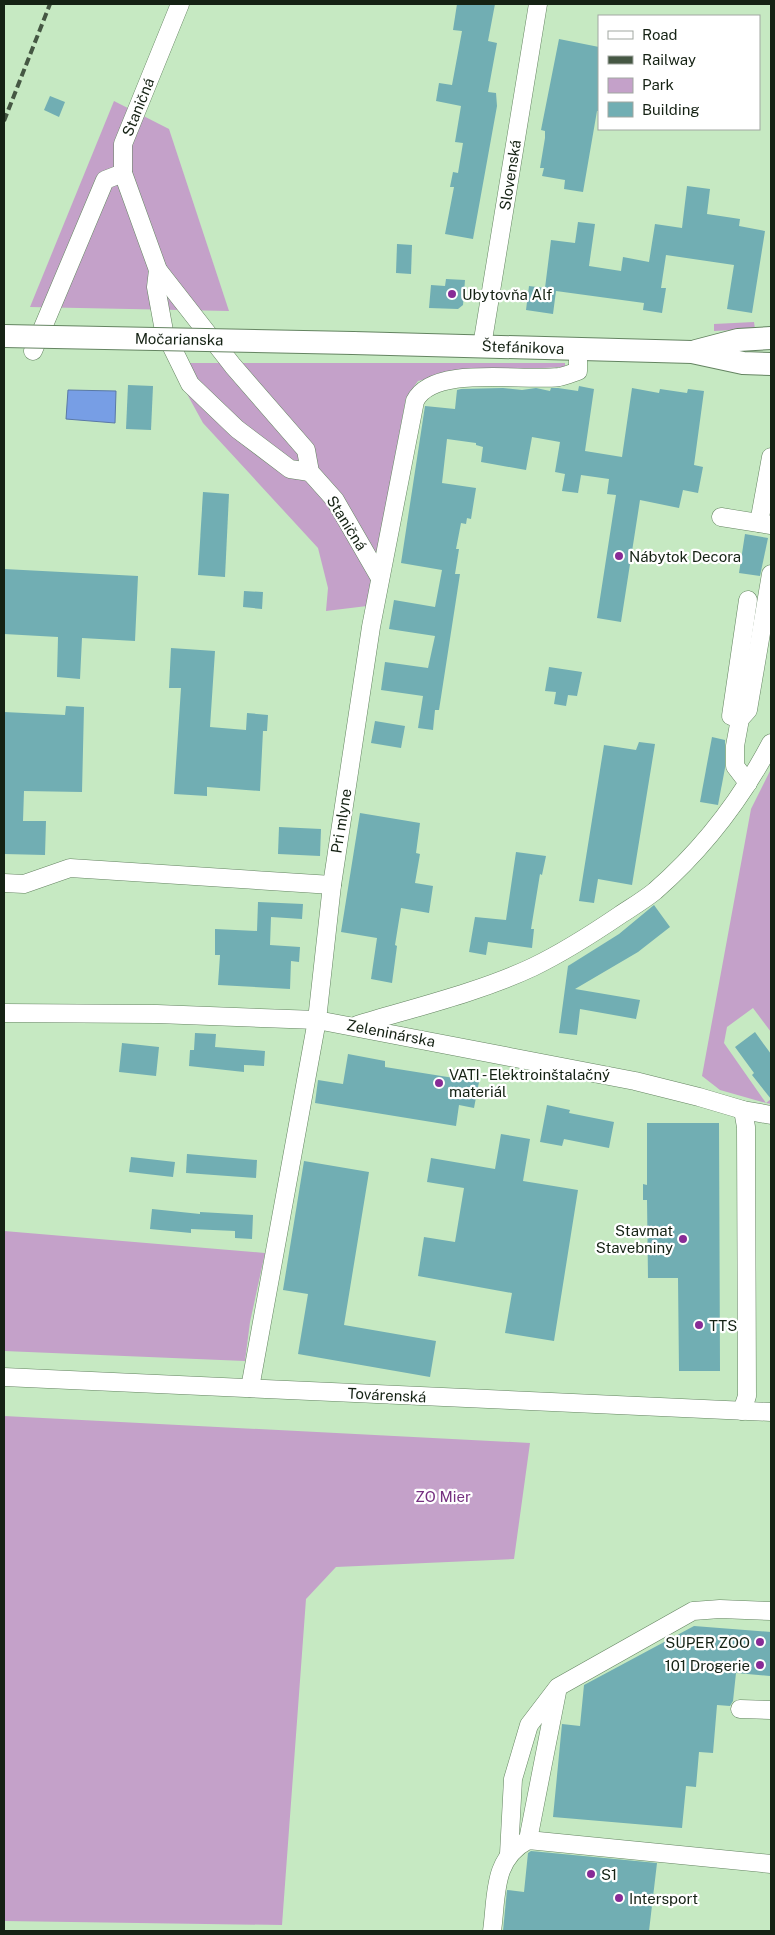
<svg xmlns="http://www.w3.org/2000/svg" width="775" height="1935" viewBox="0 0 775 1935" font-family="'Public Sans',sans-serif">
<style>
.green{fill:#c4a1c9}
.water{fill:#779ee5;stroke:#5a79a6}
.building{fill:#71aeb3}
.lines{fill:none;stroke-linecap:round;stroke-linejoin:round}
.minor-casing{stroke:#648461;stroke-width:19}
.major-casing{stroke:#648461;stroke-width:24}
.minor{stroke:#fff;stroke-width:18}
.major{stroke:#fff;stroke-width:22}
.rail{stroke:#455743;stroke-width:4;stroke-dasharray:8 4;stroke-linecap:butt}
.major-bridge-casing{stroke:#648461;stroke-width:24;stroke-linecap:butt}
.major-bridge{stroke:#fff;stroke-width:22}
.poi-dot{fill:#882b96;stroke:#fff;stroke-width:2}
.labels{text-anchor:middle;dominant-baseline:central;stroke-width:4.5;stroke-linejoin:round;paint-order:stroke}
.street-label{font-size:15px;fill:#152214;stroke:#fff}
.poi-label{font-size:15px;fill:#152214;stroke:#fff;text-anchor:start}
.park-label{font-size:15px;fill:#753080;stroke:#fff}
</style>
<rect width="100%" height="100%" fill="#c6e9c2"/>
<g class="green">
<path d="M 114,101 L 169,129 L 229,311 L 30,307 Z"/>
<path d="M 754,322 L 755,329 L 714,331 L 714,324 Z"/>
<path d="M 170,363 L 565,363 L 565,367 L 454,372 L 418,381 L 406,398 L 367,606 L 326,611 L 328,588 L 318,548 L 203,423 Z"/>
<path d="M 771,769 L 771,1032 L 753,1008 L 727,1027 L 724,1043 L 766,1103 L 771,1099 L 771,1104 L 766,1103 L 720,1090 L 702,1076 L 751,809 Z"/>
<path d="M 4,1231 L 265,1253 L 250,1322 L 245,1361 L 4,1351 Z"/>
<path d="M 4,1416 L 530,1443 L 514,1559 L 336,1567 L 306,1599 L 282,1925 L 4,1921 Z"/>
</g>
<path class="water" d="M 68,390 L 116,391 L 115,423 L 66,419 Z"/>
<g class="building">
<path d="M 457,4 L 495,4 L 488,41 L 497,43 L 488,92 L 496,93 L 497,106 L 473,239 L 445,234 L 454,187 L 450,187 L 453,172 L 458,173 L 463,143 L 455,142 L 461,106 L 436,101 L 439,83 L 452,85 L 462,31 L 453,30 Z"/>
<path d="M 559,39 L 599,47 L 599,111 L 597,111 L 583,192 L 564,189 L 565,180 L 542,176 L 544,168 L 540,168 L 545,138 L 545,131 L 541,130 Z"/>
<path d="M 50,96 L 65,102 L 59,117 L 44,110 Z"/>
<path d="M 687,186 L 710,189 L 707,214 L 740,219 L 739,226 L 765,231 L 752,313 L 727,309 L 734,265 L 666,255 L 661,288 L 666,288 L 662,313 L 643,310 L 644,303 L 556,291 L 553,314 L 526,310 L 529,286 L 545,288 L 551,240 L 575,243 L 578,222 L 595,224 L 589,266 L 621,271 L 623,257 L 649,262 L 655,224 L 682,228 Z"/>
<path d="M 397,244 L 412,245 L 411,274 L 396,273 Z"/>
<path d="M 446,279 L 465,280 L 463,305 L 458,309 L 429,308 L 431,285 L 445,286 Z"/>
<path d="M 128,385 L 153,386 L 151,430 L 126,429 Z"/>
<path d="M 579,386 L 594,389 L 585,451 L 622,457 L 632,388 L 659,393 L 660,389 L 687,393 L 688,389 L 704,391 L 694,465 L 703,467 L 698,493 L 683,490 L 679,508 L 640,500 L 621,622 L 597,618 L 616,495 L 607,494 L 609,479 L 581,475 L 578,493 L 562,491 L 565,474 L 555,472 L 560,442 L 532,437 L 526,470 L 481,462 L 483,447 L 476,445 L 476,443 L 447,439 L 442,483 L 476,488 L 471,519 L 467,518 L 466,524 L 461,523 L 456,549 L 459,549 L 455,574 L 460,574 L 439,710 L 435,710 L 433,730 L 418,728 L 423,696 L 381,690 L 385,662 L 428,668 L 435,636 L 389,629 L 394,600 L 435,607 L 442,570 L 401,563 L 425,406 L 455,409 L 457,390 L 461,389 L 503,388 L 522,390 L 536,388 L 550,391 L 551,388 L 558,388 L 578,391 Z"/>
<path d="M 203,492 L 229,494 L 225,577 L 198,575 Z"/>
<path d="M 745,534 L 768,538 L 760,576 L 739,573 Z"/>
<path d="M 4,569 L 138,576 L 135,641 L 82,638 L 80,679 L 57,677 L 58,637 L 4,634 Z"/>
<path d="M 244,591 L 263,592 L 262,609 L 243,607 Z"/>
<path d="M 171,648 L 215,651 L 210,727 L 246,730 L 247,713 L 268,715 L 267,731 L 263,731 L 260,791 L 207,787 L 207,796 L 174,794 L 181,688 L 169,688 Z"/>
<path d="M 549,667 L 582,672 L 577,696 L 568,695 L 566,706 L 554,704 L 556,692 L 545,691 Z"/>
<path d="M 66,706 L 84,707 L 82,792 L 24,791 L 23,821 L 46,821 L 45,855 L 4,854 L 4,712 L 65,715 Z"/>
<path d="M 375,721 L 405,726 L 401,748 L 371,743 Z"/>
<path d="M 712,737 L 725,740 L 725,768 L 718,805 L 700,802 Z"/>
<path d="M 639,742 L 655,744 L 632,885 L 598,879 L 594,903 L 579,901 L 604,745 L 636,750 Z"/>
<path d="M 360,813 L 420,823 L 416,853 L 420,854 L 415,883 L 433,886 L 429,913 L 401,908 L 395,945 L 397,946 L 392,983 L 371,979 L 377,938 L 341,932 Z"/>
<path d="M 279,827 L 321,829 L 320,856 L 278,854 Z"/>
<path d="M 516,852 L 546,856 L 542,875 L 540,874 L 531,929 L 534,929 L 532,948 L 488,942 L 486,955 L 469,952 L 475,917 L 506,920 Z"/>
<path d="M 258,902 L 303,904 L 302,919 L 271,917 L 270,945 L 300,947 L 299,962 L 291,961 L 290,989 L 218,985 L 220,955 L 215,955 L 215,929 L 257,931 Z"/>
<path d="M 654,905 L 670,927 L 638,952 L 575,989 L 640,1000 L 636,1019 L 580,1009 L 577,1035 L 559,1033 L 568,966 L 619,934 Z"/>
<path d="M 755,1032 L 771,1054 L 771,1099 L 752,1075 L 754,1073 L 735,1047 Z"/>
<path d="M 195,1033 L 216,1034 L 215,1047 L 265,1051 L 264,1066 L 244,1065 L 244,1072 L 189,1066 L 190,1050 L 194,1050 Z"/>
<path d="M 122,1043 L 159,1047 L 156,1076 L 119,1072 Z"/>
<path d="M 348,1054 L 385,1061 L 385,1067 L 479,1082 L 474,1108 L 459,1105 L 456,1126 L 315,1103 L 318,1080 L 343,1084 Z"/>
<path d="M 547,1105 L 570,1110 L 569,1113 L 614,1122 L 609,1148 L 564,1139 L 562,1146 L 540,1142 Z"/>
<path d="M 647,1123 L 719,1123 L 720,1371 L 679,1371 L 678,1278 L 648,1278 L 647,1200 L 643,1200 L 643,1184 L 647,1185 Z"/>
<path d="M 501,1134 L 530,1139 L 523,1181 L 578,1190 L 554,1341 L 505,1333 L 512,1293 L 418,1276 L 424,1237 L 455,1242 L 464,1188 L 427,1182 L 431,1158 L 495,1169 Z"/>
<path d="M 187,1154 L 257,1160 L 256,1178 L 186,1173 Z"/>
<path d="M 131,1157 L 175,1162 L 173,1177 L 129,1172 Z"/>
<path d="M 304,1161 L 369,1172 L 344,1325 L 436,1341 L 430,1377 L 298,1354 L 308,1294 L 283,1290 Z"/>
<path d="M 152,1209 L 200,1214 L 200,1212 L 253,1215 L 252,1239 L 235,1238 L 235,1231 L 191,1229 L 191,1233 L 150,1229 Z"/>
<path d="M 694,1626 L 771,1632 L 771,1657 L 770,1676 L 736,1673 L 733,1701 L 730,1706 L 717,1705 L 713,1753 L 699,1752 L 696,1787 L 686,1786 L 682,1828 L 553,1817 L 562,1724 L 580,1726 L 584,1685 Z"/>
<path d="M 531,1851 L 657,1863 L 649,1931 L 503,1931 L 507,1890 L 524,1892 L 528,1853 Z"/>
</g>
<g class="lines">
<g class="minor-casing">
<g id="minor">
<path d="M 180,4 L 123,144 L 123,173 L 158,270 L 233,366 L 306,450 L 310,472 L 335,500 L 380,578"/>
<path d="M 158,270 L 156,287 L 164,331 L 190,384 L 237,429 L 290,469 L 310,472"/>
<path d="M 482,346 L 538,4"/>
<path d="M 33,351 L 105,180 L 123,173"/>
<path d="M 721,517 L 771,525"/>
<path d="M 759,523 L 771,457"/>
<path d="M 740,719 L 731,716 L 748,600"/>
<path d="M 748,783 L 735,766 L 735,746 L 740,719 L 748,710 L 771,574"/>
<path d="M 4,883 L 24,884 L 70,868 L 332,885"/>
<path d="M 4,1013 L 157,1014 L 317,1020 L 635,1081 L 699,1097 L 743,1110 L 771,1115"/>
<path d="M 357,1025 C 413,1008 480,992 533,967 C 564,952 592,934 620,915 C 632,907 644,900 655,891 C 702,850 742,798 771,743"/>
<path d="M 4,1377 L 771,1412"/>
<path d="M 250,1388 L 317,1020 L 332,885 L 371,627 L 415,401 C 433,364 524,382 559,377 C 565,376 572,373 578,371 L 578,349"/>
<path d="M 742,1411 L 747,1396 L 746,1127 L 743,1110"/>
<path d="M 740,1709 L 771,1710"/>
<path d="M 528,1840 L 557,1692"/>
<path d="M 509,1854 L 513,1779 L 529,1725 L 558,1687 L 693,1611 L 720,1609 L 771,1611"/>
<path d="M 492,1931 C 497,1896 492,1859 528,1840 L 771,1864"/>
</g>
</g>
<g class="major-casing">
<g id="major">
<path d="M 353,343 L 692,352 L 743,363 L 771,364"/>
<path d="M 696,351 L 738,340 L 771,338"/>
</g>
</g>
<use href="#minor" class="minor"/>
<use href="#major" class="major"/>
<path class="rail" d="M 4,121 L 50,4"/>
<g class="major-bridge-casing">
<path id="major-bridge" d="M 4,336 L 353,343"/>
</g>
<use href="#major-bridge" class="major-bridge"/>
</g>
<g class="poi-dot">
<circle cx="452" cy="294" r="5"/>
<circle cx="619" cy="556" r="5"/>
<circle cx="439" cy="1083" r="5"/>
<circle cx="683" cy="1239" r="5"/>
<circle cx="699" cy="1325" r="5"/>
<circle cx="760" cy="1642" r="5"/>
<circle cx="760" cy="1665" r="5"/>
<circle cx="591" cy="1874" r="5"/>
<circle cx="619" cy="1898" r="5"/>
</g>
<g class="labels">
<g class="street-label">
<text transform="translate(138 107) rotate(-68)">Staničná</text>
<text transform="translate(510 175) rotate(-81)">Slovenská</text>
<text transform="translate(179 339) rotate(1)">Močarianska</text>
<text transform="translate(523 347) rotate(2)">Štefánikova</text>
<text transform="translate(347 523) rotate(58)">Staničná</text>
<text transform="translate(341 821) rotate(-81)">Pri mlyne</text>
<text transform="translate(391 1033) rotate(11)">Zeleninárska</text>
<text transform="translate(387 1395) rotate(3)">Továrenská</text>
</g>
<g class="poi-label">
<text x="462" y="294">Ubytovňa Alf</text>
<text x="629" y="556">Nábytok Decora</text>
<text x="449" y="1074">VATI - Elektroinštalačný<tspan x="449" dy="17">materiál</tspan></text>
<text x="673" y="1230" text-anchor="end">Stavmat<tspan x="673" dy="17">Stavebniny</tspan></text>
<text x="709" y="1325">TTS</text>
<text x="750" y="1642" text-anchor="end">SUPER ZOO</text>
<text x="750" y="1665" text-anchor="end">101 Drogerie</text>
<text x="601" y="1874">S1</text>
<text x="629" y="1898">Intersport</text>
</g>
<g class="park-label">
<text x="443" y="1496">ZO Mier</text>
</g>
</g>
<rect width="775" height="1935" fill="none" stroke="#152214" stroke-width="10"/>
<rect x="598" y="15" width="162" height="115" fill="#ffffff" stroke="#a1a7a1"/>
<rect x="608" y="31" width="25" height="8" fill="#ffffff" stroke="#a1a7a1"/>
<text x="642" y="40" font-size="15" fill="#152214">Road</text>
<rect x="608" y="56" width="25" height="8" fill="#455743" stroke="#a1a7a1"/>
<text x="642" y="65" font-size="15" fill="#152214">Railway</text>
<rect x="608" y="78" width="25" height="15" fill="#c4a1c9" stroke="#a1a7a1"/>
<text x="642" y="90" font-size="15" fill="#152214">Park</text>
<rect x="608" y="102" width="25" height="15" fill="#71aeb3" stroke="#a1a7a1"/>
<text x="642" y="115" font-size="15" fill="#152214">Building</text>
</svg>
